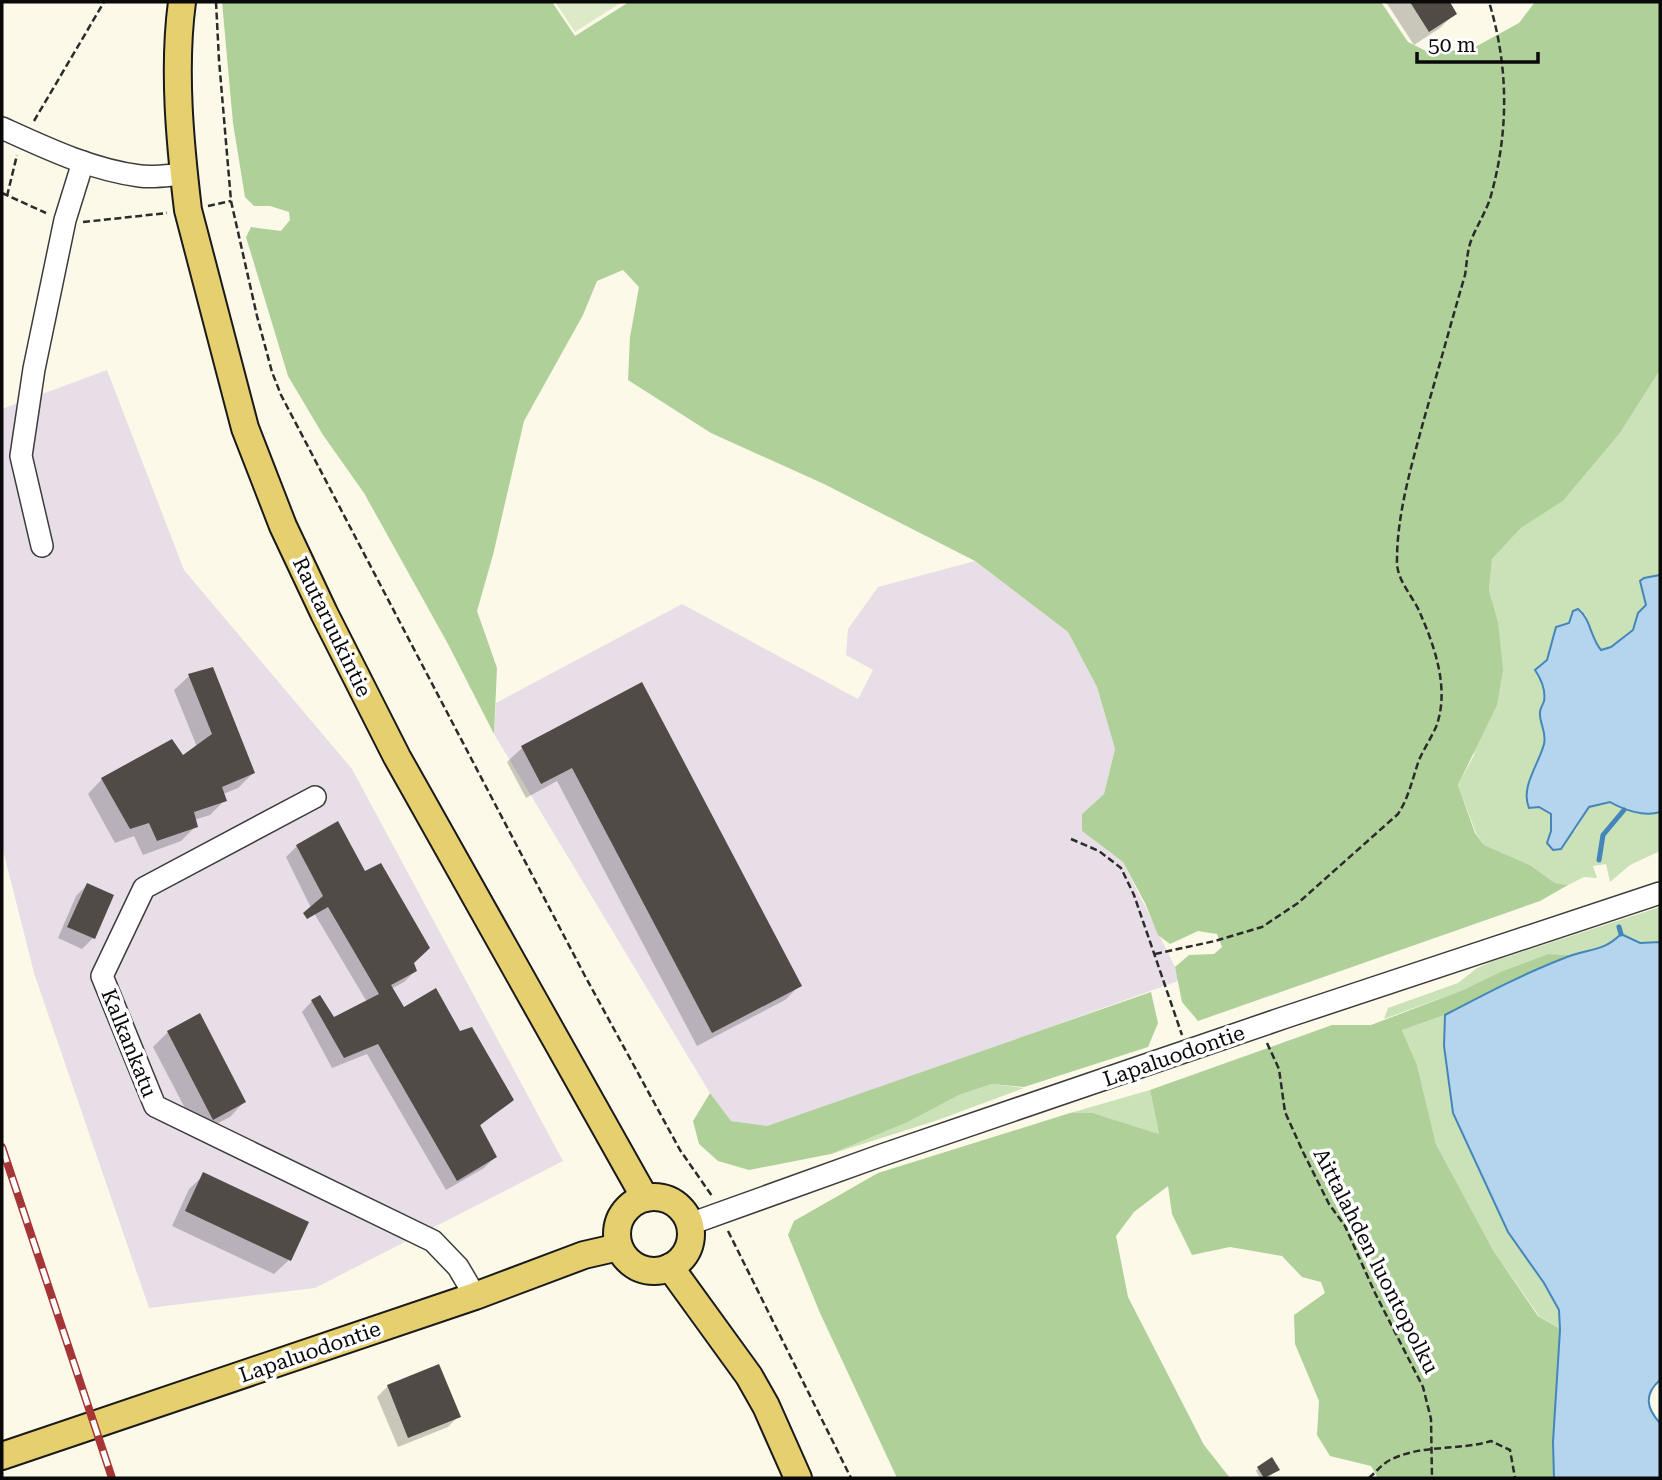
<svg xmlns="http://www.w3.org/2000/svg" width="1662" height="1480" viewBox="0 0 1662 1480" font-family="'Roboto Serif',serif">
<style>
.industrial{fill:#e7dee8}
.green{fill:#cbe1b8}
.forest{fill:#afd099}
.pitch{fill:#ddeac8}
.water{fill:#b4d5ed;stroke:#4586ba;stroke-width:2}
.shadow{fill:#0003}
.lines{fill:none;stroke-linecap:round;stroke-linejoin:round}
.stream{stroke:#4586ba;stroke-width:5}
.building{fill:#514b47}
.minor-casing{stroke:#3c3c3c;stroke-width:24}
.major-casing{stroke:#1a1a1a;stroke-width:30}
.path{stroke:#2b2b2b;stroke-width:2.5;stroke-dasharray:7 3.5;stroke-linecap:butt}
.minor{stroke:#fff;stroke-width:21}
.major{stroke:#e6cf6f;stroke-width:26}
.rail-casing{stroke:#a63535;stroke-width:8}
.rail{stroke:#fff;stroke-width:5;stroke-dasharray:16;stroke-linecap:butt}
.labels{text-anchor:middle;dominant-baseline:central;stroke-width:7;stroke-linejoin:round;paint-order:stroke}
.street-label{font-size:21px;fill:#090909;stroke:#fff}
</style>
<rect width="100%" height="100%" fill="#fcf9e9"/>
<g class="industrial">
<path d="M 107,370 L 184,570 L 352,769 L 563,1161 L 315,1288 L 149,1308 L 34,973 L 2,846 L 2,409 Z"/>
<path d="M 975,561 L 1068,632 L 1097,687 L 1115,749 L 1104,794 L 1082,814 L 1082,831 L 1123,862 L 1175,967 L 1178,981 L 880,1088 L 767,1126 L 731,1121 L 710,1093 L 494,734 L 496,703 L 682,604 L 858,699 L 873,670 L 846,655 L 848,629 L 878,587 Z"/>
</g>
<g class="green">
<path d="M 1660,370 L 1660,575 L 1644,578 L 1647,605 L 1638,613 L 1633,630 L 1611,647 L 1601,650 L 1595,643 L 1586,615 L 1573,611 L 1569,623 L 1556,628 L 1547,660 L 1540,664 L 1545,698 L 1540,712 L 1545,732 L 1544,744 L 1532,772 L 1539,807 L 1551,814 L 1551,831 L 1547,843 L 1575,831 L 1589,807 L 1610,802 C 1624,810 1644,817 1660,812 L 1660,851 L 1630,865 L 1610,882 L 1606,864 L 1593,866 L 1597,878 L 1584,877 L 1568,885 L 1555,883 L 1530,865 L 1484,845 L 1476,833 L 1458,785 L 1474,755 L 1498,622 L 1489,590 L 1492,559 L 1521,528 L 1563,501 L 1620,433 Z"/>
<path d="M 1660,907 L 1660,942 L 1640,943 L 1621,934 L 1611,944 L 1598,950 L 1570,955 L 1548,954 L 1500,972 L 1463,990 L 1384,1019 L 1388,1008 L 1458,983 L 1477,968 L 1491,962 Z"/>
<path d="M 1445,1015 L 1444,1046 L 1450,1077 L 1544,1283 L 1559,1310 L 1560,1329 L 1539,1316 L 1493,1250 L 1436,1144 L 1417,1065 L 1402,1030 Z"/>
<path d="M 992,1084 L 1024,1088 L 938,1120 L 831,1154 L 908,1122 L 959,1095 Z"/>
<path d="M 1150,1090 L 1159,1134 L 1093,1113 L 1070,1113 Z"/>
</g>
<g class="forest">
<path d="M 222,2 L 552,2 L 575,36 L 629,2 L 1381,2 L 1408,42 L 1432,54 L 1475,47 L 1519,23 L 1535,2 L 1660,2 L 1660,370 L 1620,433 L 1563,501 L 1521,528 L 1492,559 L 1489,590 L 1498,622 L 1503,670 L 1497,705 L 1458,785 L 1475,833 L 1484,845 L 1530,865 L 1555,883 L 1568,885 L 1540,901 L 1198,1021 L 1182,1002 L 1175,967 L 1189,955 L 1214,954 L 1222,947 L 1217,934 L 1198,931 L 1170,944 L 1158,935 L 1145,903 L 1123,862 L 1082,831 L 1082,814 L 1104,794 L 1115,749 L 1097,687 L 1068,632 L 975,561 L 824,484 L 711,433 L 628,380 L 630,337 L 639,287 L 623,270 L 597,281 L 583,315 L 524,421 L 493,555 L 477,611 L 497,668 L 494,734 L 448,644 L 364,493 L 323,435 L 288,376 L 246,237 L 251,227 L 281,231 L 290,220 L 289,212 L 270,206 L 254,206 L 245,197 L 233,123 Z"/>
<path d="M 1548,954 L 1570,955 L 1490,991 L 1445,1015 L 1402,1030 L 1417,1065 L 1436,1144 L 1493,1250 L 1538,1316 L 1560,1329 L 1553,1442 L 1554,1478 L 1378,1478 L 1371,1466 L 1330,1456 L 1317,1435 L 1319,1401 L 1295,1344 L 1294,1315 L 1325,1293 L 1321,1282 L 1302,1277 L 1282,1256 L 1230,1247 L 1192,1255 L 1172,1214 L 1168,1186 L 1134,1212 L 1116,1236 L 1128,1297 L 1204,1445 L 1230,1478 L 897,1478 L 820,1313 L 788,1235 L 794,1221 L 878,1173 L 1070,1113 L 1093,1113 L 1159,1134 L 1150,1090 L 1332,1025 L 1371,1025 L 1463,990 L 1500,972 Z"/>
<path d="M 1151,992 L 1158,1023 L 1148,1047 L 1024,1087 L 992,1084 L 959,1095 L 908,1122 L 831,1154 L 749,1170 L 718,1161 L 699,1144 L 693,1121 L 710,1093 L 731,1121 L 767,1126 Z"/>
</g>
<path class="pitch" d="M 555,2 L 622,2 L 575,32 Z"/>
<g class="water">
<path d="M 1660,575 L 1660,812 C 1644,817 1624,810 1610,802 L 1589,807 L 1561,849 L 1553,850 L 1547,843 L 1551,831 L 1551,814 L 1539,807 L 1529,808 C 1520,787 1539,764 1544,744 C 1547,732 1539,723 1540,712 C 1540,708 1543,705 1544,701 C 1546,690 1541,679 1535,670 L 1547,660 L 1556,627 L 1569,623 L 1573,611 L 1578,609 C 1591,619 1590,637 1601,650 L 1611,647 L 1633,630 L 1638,613 L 1646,605 L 1640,581 L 1644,578 Z"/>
<path d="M 1621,934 L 1640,943 L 1660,942 L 1660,1380 C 1644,1394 1646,1408 1660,1423 L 1660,1478 L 1554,1478 L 1553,1442 L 1560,1330 L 1559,1310 L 1544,1283 L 1508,1232 L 1453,1113 L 1444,1046 L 1445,1015 C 1485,994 1525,973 1567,957 C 1590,948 1603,952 1621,934 Z"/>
</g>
<g class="shadow">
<path d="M 1386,2 L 1448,2 L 1455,13 L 1440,28 L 1414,45 Z"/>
<path d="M 189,676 L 253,773 L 238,788 L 223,794 L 225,800 L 210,815 L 194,820 L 196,826 L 181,841 L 143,855 L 134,836 L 115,843 L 88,794 L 102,779 L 183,758 L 197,747 L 174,690 Z"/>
<path d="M 641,684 L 800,985 L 785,1000 L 697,1046 L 557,781 L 526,798 L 507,762 L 522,748 Z"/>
<path d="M 297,846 L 412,964 L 415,971 L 404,982 L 391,989 L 404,1009 L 460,1034 L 512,1099 L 479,1127 L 495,1157 L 484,1168 L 446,1190 L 367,1054 L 332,1068 L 302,1012 L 312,1001 L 334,1019 L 367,1002 L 311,908 L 286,857 Z"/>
<path d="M 87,885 L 112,896 L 93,938 L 82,949 L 58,938 L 76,896 Z"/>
<path d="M 168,1032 L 244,1102 L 230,1117 L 198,1133 L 153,1047 Z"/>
<path d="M 204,1175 L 289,1260 L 274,1274 L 172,1226 L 189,1189 Z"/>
<path d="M 388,1386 L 459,1416 L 448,1427 L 398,1447 L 377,1397 Z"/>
<path d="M 1258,1468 L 1278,1470 L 1267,1478 L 1260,1478 L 1256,1471 Z"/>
</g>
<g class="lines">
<g class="stream">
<path d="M 1599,860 L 1603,835 L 1624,810"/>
<path d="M 1619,927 L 1621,934"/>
</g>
</g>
<g class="building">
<path d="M 1410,2 L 1450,2 L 1457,14 L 1429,32 Z"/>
<path d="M 213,667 L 255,773 L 222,787 L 227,801 L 194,812 L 198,827 L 157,841 L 149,823 L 130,829 L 101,778 L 172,739 L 183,755 L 212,734 L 188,674 Z"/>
<path d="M 642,682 L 802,986 L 712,1033 L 572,768 L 541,784 L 521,746 Z"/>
<path d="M 338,821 L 365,871 L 381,863 L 430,948 L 414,963 L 417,971 L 391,985 L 404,1007 L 436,988 L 460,1031 L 472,1027 L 514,1100 L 480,1125 L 497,1157 L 457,1181 L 378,1044 L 344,1058 L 311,1000 L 320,995 L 334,1017 L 379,994 L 328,907 L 307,919 L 303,913 L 323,896 L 296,845 Z"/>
<path d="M 87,883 L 114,895 L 95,939 L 67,927 Z"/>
<path d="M 200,1013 L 246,1102 L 213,1120 L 167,1031 Z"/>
<path d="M 203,1172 L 309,1222 L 291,1261 L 185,1211 Z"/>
<path d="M 439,1364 L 461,1417 L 408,1438 L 387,1385 Z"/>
<path d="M 1272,1457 L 1280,1470 L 1264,1478 L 1257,1467 Z"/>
</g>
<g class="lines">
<g class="minor-casing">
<g id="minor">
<path d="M 2,128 C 46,148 92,170 140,176 C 154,178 170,175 184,174"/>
<path d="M 42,546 L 21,456 L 34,369 L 65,220 L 83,162"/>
<path d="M 315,797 L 144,888 L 102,976 L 155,1106 L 433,1241 L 458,1267 L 475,1296"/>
<path d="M 690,1224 L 882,1155 L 1286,1017 L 1660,893"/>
</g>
</g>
<g class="major-casing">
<g id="major">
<path d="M 182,2 C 173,69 180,143 188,210 L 245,428 L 283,526 L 324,613 L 397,757 L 645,1198"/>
<circle cx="654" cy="1234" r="37"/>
<path d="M 670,1267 L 749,1376 L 766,1406 L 798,1478"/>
<path d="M 2,1456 L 475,1296 L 584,1255 L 619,1247"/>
</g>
</g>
<g class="path">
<path d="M 216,2 L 219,60 L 231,201 L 257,316 L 272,372 L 281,395 L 585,976 L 680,1150 L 712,1196"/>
<path d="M 34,121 L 104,2"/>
<path d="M 2,193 L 46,213"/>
<path d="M 7,196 L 17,155"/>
<path d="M 208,206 L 231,201"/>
<path d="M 83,222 L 167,213"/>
<path d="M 1071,839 L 1099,851 L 1121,868 L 1134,895 L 1182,1035"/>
<path d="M 1155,954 L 1215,941 L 1262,927 L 1298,903 L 1398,814 C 1409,797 1412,780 1419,760 C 1424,749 1431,738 1436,727 C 1450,690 1435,647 1420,613 C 1413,596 1396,580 1397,560 C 1397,513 1412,464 1424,419 C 1438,371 1451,323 1465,275 C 1467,263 1467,250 1472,238 C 1478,224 1485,213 1490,199 C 1509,133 1509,67 1489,2"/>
<path d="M 1267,1043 L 1279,1069 L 1285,1112 L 1303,1152 L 1329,1204 L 1345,1226 L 1375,1293 L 1423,1387 L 1431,1419 L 1432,1478"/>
<path d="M 728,1231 L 851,1478"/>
<path d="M 1369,1478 C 1376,1472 1382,1464 1390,1460 C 1421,1444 1458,1451 1491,1441 L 1510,1450 L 1515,1478"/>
</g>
<use href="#minor" class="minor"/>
<use href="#major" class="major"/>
<g class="rail-casing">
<path id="rail" d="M 2,1147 L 112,1478"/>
</g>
<use href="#rail" class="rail"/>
</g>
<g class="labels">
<g class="street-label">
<text transform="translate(332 627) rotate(64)">Rautaruukintie</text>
<text transform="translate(129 1043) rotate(68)">Kalkankatu</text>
<text transform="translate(1174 1056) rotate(-19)">Lapaluodontie</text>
<text transform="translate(1376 1261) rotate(63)">Aittalahden luontopolku</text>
<text transform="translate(310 1352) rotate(-19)">Lapaluodontie</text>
</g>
</g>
<rect width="1662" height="1480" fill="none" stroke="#090909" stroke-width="7"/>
<path d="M1417 52v10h121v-10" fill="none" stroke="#090909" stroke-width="3.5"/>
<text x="1428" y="52" font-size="21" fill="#090909" stroke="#ffffff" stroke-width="5" paint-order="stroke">50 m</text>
</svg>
